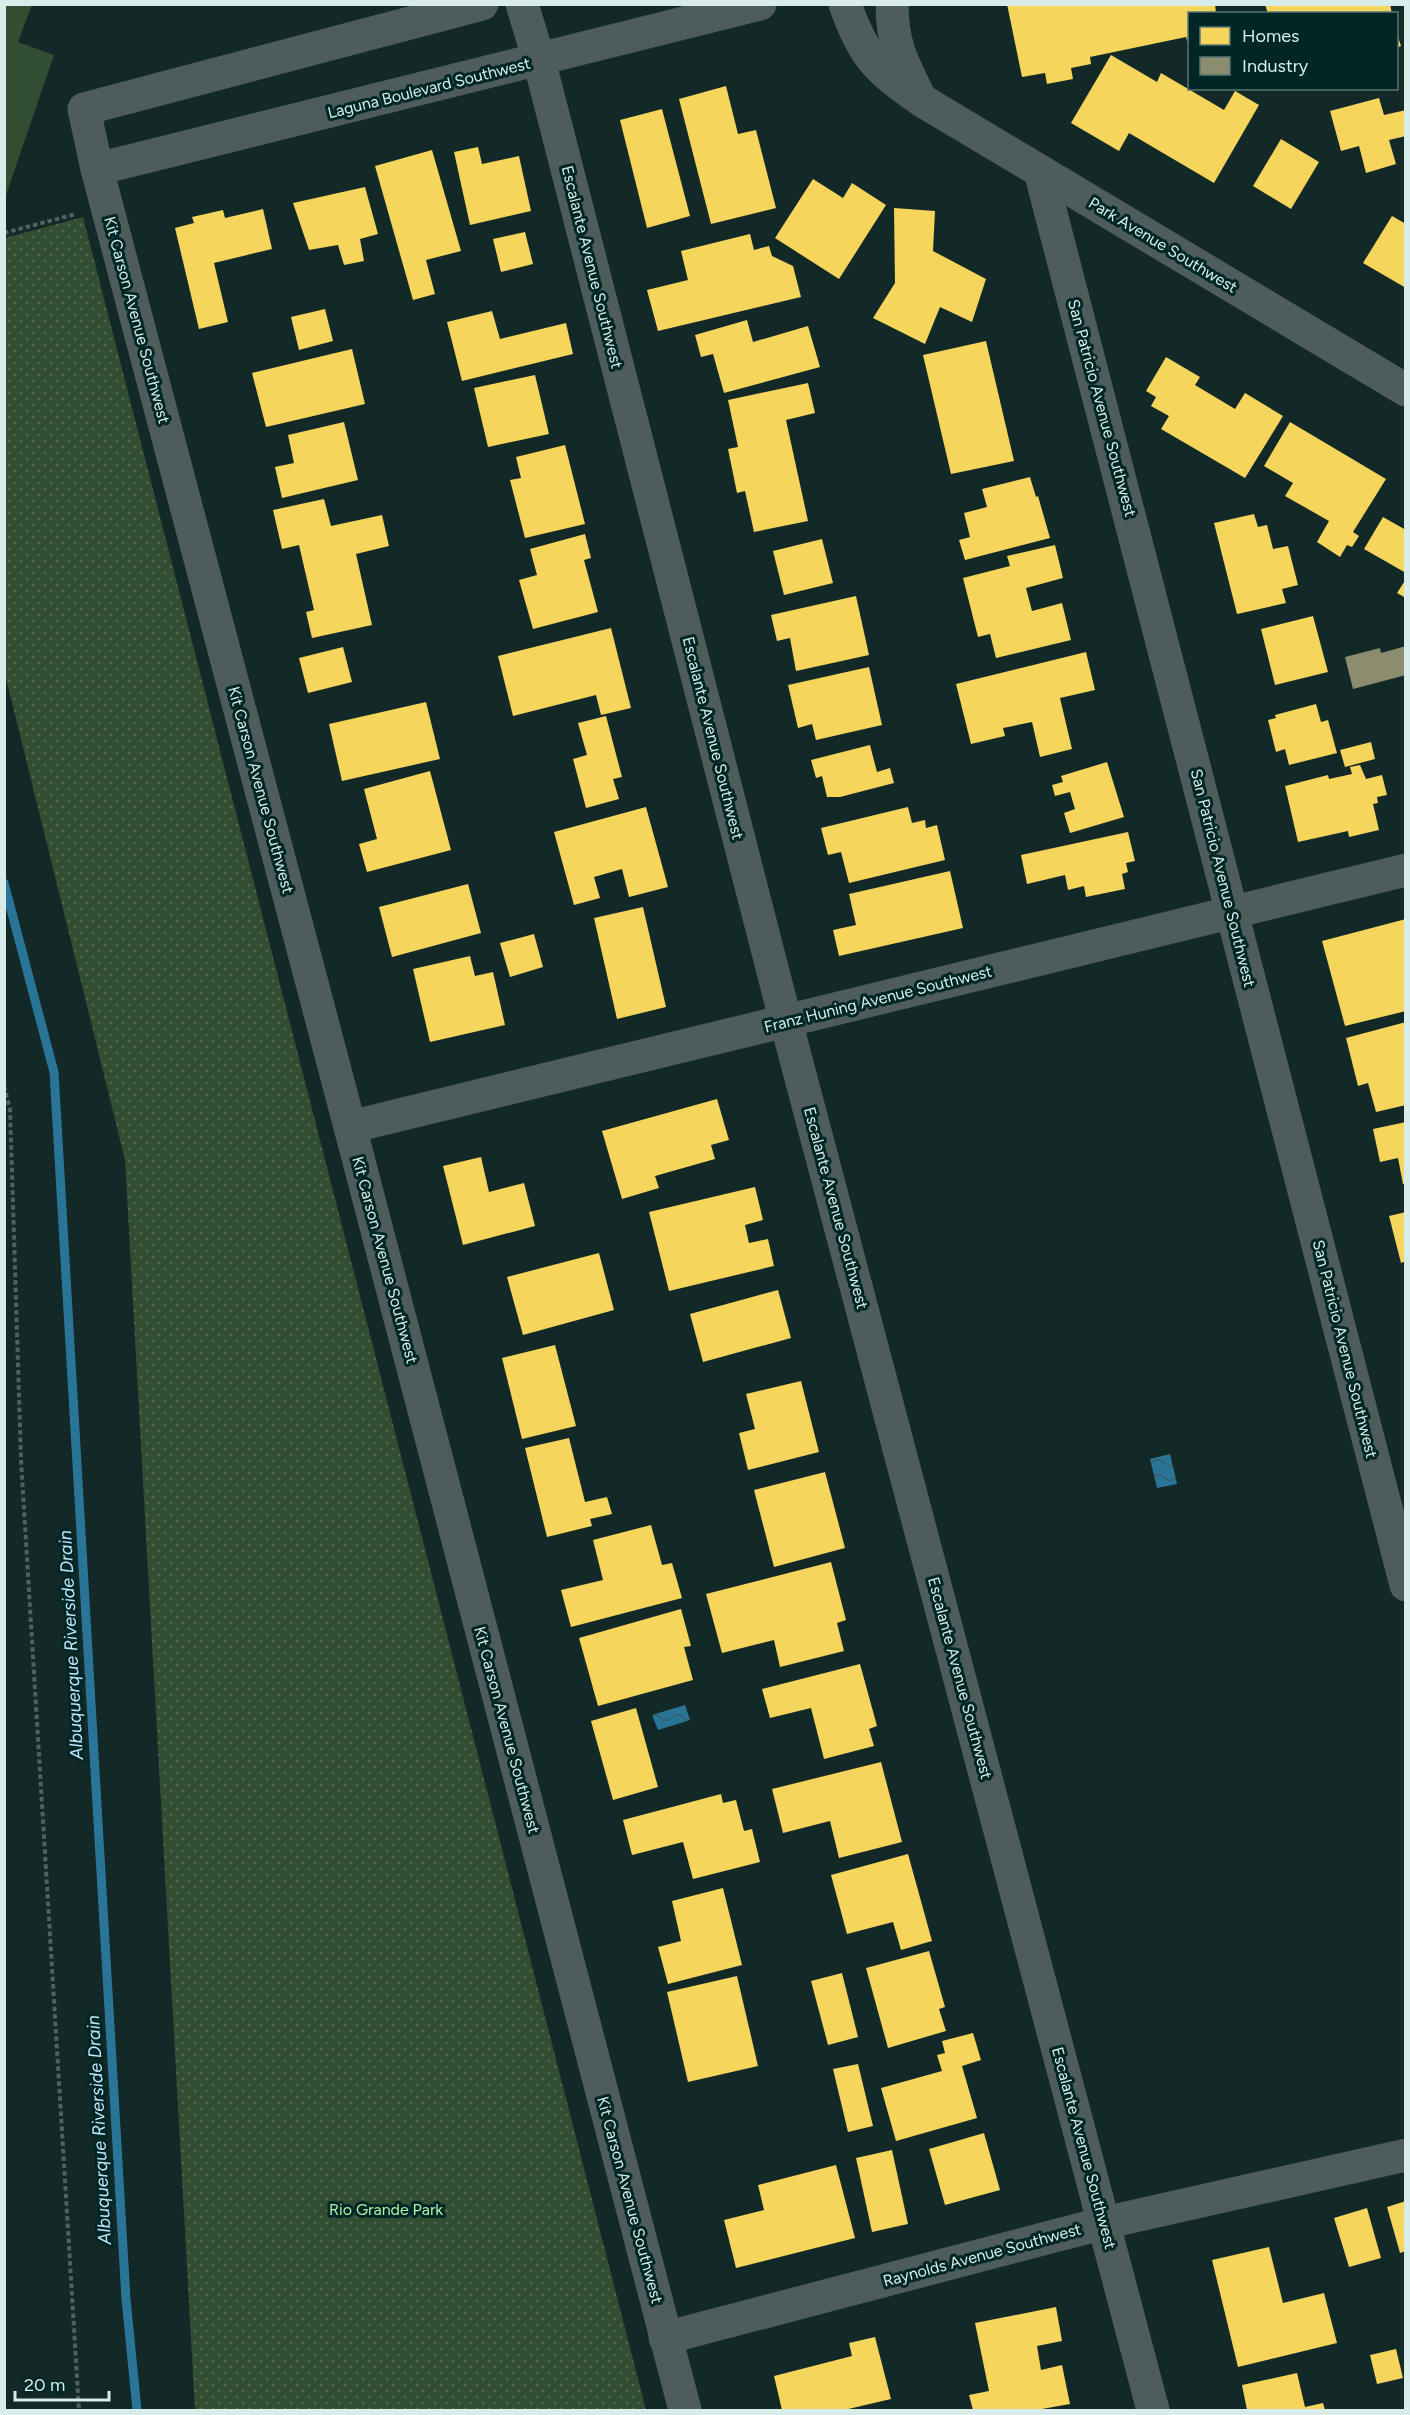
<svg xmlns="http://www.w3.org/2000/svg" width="1410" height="2415" viewBox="0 0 1410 2415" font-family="Figtree,sans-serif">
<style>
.grass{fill:url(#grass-dots)}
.garden{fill:#324e32}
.water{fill:url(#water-waves)}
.homes{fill:#f6d55c}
.industry{fill:#8c8c6e}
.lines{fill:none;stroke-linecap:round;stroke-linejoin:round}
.stream{stroke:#2a7497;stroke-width:9}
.path{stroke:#52605e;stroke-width:4;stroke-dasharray:4.5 3;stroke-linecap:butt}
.street{stroke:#4e5d5c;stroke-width:33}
.secondary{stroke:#4e5d5c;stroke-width:33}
.labels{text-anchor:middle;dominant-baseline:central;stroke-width:6;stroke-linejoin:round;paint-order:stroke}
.street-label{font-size:16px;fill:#d8ece9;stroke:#002725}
.park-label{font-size:16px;fill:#acf3a6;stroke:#002725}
.water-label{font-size:18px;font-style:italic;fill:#c0e6fc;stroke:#002725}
</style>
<defs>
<pattern id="grass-dots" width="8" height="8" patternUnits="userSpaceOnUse" patternTransform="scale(1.5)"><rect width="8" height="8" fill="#324e32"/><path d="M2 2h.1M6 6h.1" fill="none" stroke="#4f6850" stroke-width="1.8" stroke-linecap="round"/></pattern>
<pattern id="water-waves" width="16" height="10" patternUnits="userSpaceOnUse" patternTransform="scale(1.5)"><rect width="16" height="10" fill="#2a7497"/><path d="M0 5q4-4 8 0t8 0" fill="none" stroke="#365e6e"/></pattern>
</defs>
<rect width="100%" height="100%" fill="#132927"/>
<path class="grass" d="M 83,217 L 646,2410 L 195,2410 L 125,1160 L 5,674 L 5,238 Z"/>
<path class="garden" d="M 5,4 L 32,5 L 18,42 L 54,55 L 5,198 Z"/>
<g class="water">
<path d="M 1170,1454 L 1177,1484 L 1157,1488 L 1150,1459 Z"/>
<path d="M 685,1705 L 690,1720 L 658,1730 L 652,1715 Z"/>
</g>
<g class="homes">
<path d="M 1007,4 L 1215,4 L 1216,14 L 1190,14 L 1190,49 L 1186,37 L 1090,57 L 1091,64 L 1071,68 L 1073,79 L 1047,84 L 1045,73 L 1022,77 Z"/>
<path d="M 1265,4 L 1390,4 L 1392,14 L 1268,14 Z"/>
<path d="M 1396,31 L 1401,46 L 1396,48 Z"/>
<path d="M 1111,55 L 1157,82 L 1161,73 L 1224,110 L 1235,91 L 1259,105 L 1214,183 L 1129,133 L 1119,151 L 1071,123 Z"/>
<path d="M 726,86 L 738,134 L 756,130 L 776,208 L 711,224 L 679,99 Z"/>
<path d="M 1379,98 L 1384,115 L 1406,110 L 1406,136 L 1389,140 L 1396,164 L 1366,173 L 1359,146 L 1341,151 L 1330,111 Z"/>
<path d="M 662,109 L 690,216 L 647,228 L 620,120 Z"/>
<path d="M 1281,139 L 1319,162 L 1291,209 L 1253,186 Z"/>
<path d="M 478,147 L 482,164 L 519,156 L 531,211 L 470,225 L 454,152 Z"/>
<path d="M 432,150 L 461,251 L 426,260 L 435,294 L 413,300 L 375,166 Z"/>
<path d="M 813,179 L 843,198 L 852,183 L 886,205 L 839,279 L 775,238 Z"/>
<path d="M 365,187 L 378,234 L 360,239 L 364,261 L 344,265 L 338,245 L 309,250 L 293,203 Z"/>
<path d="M 894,208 L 935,211 L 933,251 L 986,279 L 972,322 L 940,307 L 925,344 L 873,318 L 895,283 Z"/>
<path d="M 263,209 L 272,249 L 214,263 L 228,322 L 199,329 L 175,228 L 194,223 L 192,217 L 223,210 L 225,218 Z"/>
<path d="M 1392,216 L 1406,224 L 1406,288 L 1363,263 Z"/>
<path d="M 525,232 L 533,264 L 501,272 L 493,239 Z"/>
<path d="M 750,234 L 754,250 L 769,246 L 772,256 L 793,266 L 801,297 L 658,331 L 647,290 L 688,280 L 681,251 Z"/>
<path d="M 325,309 L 333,341 L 299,350 L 291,317 Z"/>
<path d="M 492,311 L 500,339 L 566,323 L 573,354 L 462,381 L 447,322 Z"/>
<path d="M 747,320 L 753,342 L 808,326 L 820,367 L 724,393 L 713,354 L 701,357 L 695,335 Z"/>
<path d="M 986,341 L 1014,461 L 951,474 L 923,355 Z"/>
<path d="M 352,349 L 365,404 L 266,427 L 252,373 Z"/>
<path d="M 1166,357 L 1200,377 L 1195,385 L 1235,409 L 1245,393 L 1283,416 L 1245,478 L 1161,429 L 1169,416 L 1151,406 L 1156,397 L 1146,391 Z"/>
<path d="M 535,375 L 549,434 L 488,447 L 474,388 Z"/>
<path d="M 808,383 L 815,413 L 786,420 L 808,521 L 754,532 L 745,491 L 737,493 L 728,449 L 738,447 L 728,400 Z"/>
<path d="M 344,422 L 358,480 L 282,498 L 275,467 L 294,463 L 288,435 Z"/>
<path d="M 1290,422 L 1386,479 L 1353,532 L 1359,536 L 1352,547 L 1347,545 L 1340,557 L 1317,542 L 1329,521 L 1285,496 L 1293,483 L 1264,466 Z"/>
<path d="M 565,445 L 585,524 L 525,538 L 510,480 L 521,478 L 516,457 Z"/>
<path d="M 1030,477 L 1036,497 L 1038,496 L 1050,538 L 965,560 L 959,540 L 970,537 L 964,513 L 987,507 L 982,489 Z"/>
<path d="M 324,499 L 331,526 L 382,515 L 389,546 L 356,554 L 372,625 L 312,638 L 306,612 L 314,610 L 299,545 L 282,549 L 273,510 Z"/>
<path d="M 1254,514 L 1258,527 L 1267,525 L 1273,549 L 1288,546 L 1298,585 L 1282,589 L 1286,603 L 1237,614 L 1214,523 Z"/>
<path d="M 1383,517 L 1406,530 L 1406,573 L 1364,549 Z"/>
<path d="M 585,534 L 591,558 L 584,560 L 598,612 L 533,629 L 519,580 L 537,575 L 530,549 Z"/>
<path d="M 822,539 L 833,583 L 784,595 L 773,551 Z"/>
<path d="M 1055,545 L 1063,578 L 1026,588 L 1032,611 L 1062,603 L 1071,640 L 996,658 L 990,634 L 978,637 L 963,578 L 1010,566 L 1007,556 Z"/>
<path d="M 1406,579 L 1406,598 L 1397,593 Z"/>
<path d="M 856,596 L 869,655 L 796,671 L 790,638 L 777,641 L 771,615 Z"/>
<path d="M 1313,616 L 1328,672 L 1275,685 L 1261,629 Z"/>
<path d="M 611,628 L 631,708 L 601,715 L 596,695 L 513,716 L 498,656 Z"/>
<path d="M 343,647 L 352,682 L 308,693 L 299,658 Z"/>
<path d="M 1086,652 L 1095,690 L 1060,698 L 1072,749 L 1040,757 L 1032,722 L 1003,728 L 1005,736 L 971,744 L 956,684 Z"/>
<path d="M 869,667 L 882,725 L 816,740 L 812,724 L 798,728 L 788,685 Z"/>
<path d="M 426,702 L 440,759 L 342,781 L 329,724 Z"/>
<path d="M 1316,704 L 1321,722 L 1328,720 L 1337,753 L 1289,765 L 1285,749 L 1276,752 L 1268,720 L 1276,718 L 1275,715 Z"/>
<path d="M 606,716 L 622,777 L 613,779 L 619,799 L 586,808 L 573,759 L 587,755 L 578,723 Z"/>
<path d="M 1371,742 L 1375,759 L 1345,767 L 1340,750 Z"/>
<path d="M 870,745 L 877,772 L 890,768 L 894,783 L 840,797 L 827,797 L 822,776 L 816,778 L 811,760 Z"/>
<path d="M 1107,762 L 1124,817 L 1070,833 L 1064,813 L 1075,809 L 1070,792 L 1055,796 L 1052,785 L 1063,782 L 1061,776 Z"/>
<path d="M 1360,765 L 1366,779 L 1382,775 L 1387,795 L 1377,797 L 1378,803 L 1373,804 L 1379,830 L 1349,837 L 1348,831 L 1298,842 L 1285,786 L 1328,775 L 1329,779 L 1352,774 L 1350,767 Z"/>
<path d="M 430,771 L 451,850 L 367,872 L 359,844 L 377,839 L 364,789 Z"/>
<path d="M 646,807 L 668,887 L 629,897 L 622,869 L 594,877 L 600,898 L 574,905 L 554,832 Z"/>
<path d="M 908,807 L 912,823 L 925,820 L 926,828 L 937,825 L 945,860 L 849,883 L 841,852 L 828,855 L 821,828 Z"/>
<path d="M 1128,832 L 1135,861 L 1126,863 L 1128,872 L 1122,874 L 1125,889 L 1086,897 L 1084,886 L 1068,890 L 1065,875 L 1027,884 L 1021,855 Z"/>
<path d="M 950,871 L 963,928 L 839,956 L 833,930 L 856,925 L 849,894 Z"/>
<path d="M 468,884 L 481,933 L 392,957 L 379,907 Z"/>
<path d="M 643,907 L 666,1007 L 617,1019 L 594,918 Z"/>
<path d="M 1406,919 L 1406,1011 L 1345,1026 L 1322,941 Z"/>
<path d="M 534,934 L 543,967 L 510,977 L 500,943 Z"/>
<path d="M 470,956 L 475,976 L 493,972 L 505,1025 L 430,1042 L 413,969 Z"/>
<path d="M 1406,1022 L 1406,1105 L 1376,1112 L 1368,1083 L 1358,1086 L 1346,1038 Z"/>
<path d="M 717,1099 L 729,1140 L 711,1145 L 715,1159 L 655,1176 L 659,1188 L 622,1199 L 602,1131 Z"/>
<path d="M 1406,1122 L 1406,1184 L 1403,1184 L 1398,1158 L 1380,1162 L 1373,1129 Z"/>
<path d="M 481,1157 L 489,1192 L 524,1183 L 535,1226 L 463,1245 L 443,1166 Z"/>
<path d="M 755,1187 L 763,1220 L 745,1225 L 749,1243 L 768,1239 L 774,1266 L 669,1291 L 649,1212 Z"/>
<path d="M 1406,1212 L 1406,1261 L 1401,1263 L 1389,1216 Z"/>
<path d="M 599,1253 L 614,1310 L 523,1335 L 507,1277 Z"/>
<path d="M 778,1290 L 791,1338 L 703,1362 L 690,1314 Z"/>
<path d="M 555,1345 L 576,1426 L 522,1439 L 502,1358 Z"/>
<path d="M 801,1381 L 819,1452 L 748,1470 L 739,1433 L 755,1429 L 746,1394 Z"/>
<path d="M 569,1438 L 585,1502 L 607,1497 L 612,1514 L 590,1519 L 592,1526 L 547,1537 L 525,1448 Z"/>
<path d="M 825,1472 L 845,1548 L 774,1567 L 754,1490 Z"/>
<path d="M 651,1525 L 662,1565 L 672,1563 L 682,1598 L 571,1627 L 561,1590 L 603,1580 L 593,1540 Z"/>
<path d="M 831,1562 L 846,1620 L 837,1623 L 844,1651 L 780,1667 L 774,1640 L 722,1653 L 706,1594 Z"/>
<path d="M 681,1609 L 691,1646 L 684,1647 L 693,1680 L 598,1706 L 579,1638 Z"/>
<path d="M 860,1664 L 877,1726 L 869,1729 L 874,1746 L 824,1759 L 811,1708 L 770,1718 L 762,1689 Z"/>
<path d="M 636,1708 L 658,1787 L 613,1800 L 591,1721 Z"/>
<path d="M 881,1762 L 902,1842 L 839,1858 L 830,1821 L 783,1833 L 772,1789 Z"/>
<path d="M 721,1794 L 723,1803 L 736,1800 L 744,1831 L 752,1829 L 760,1862 L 693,1879 L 683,1842 L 632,1855 L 623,1820 Z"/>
<path d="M 908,1854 L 932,1941 L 901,1950 L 893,1922 L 847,1934 L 831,1875 Z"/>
<path d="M 723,1888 L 742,1965 L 668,1984 L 658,1947 L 681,1941 L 672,1901 Z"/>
<path d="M 929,1951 L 945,2007 L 939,2009 L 946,2031 L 888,2048 L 866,1968 Z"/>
<path d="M 842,1973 L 858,2037 L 828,2045 L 811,1981 Z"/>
<path d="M 737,1976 L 758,2066 L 688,2082 L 667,1992 Z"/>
<path d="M 973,2033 L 981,2060 L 962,2066 L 977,2118 L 896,2141 L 881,2088 L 942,2071 L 937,2055 L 945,2053 L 942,2041 Z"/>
<path d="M 858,2064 L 873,2126 L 848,2132 L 833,2069 Z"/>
<path d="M 984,2133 L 1000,2190 L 945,2205 L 929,2149 Z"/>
<path d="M 892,2150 L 908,2224 L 872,2232 L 856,2158 Z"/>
<path d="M 836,2165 L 855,2238 L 736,2268 L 724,2220 L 764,2210 L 758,2185 Z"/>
<path d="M 1406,2201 L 1406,2251 L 1400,2253 L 1387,2207 Z"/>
<path d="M 1367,2208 L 1381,2258 L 1349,2267 L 1334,2218 Z"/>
<path d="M 1269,2247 L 1283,2303 L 1324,2293 L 1337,2343 L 1238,2367 L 1212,2260 Z"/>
<path d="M 1056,2307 L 1062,2341 L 1037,2346 L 1041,2370 L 1062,2365 L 1070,2404 L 1036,2410 L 973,2410 L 969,2395 L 989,2391 L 975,2323 Z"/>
<path d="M 875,2337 L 891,2399 L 844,2410 L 782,2410 L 774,2376 L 852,2356 L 849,2343 Z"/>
<path d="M 1396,2349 L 1403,2378 L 1377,2384 L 1370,2355 Z"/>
<path d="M 1297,2373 L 1305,2407 L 1323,2403 L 1325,2410 L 1247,2410 L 1242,2385 Z"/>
</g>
<path class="industry" d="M 1406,646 L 1406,675 L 1353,689 L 1345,657 L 1380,648 L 1381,653 Z"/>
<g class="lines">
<path class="stream" d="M 4,883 L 54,1072 L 126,2299 L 137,2410"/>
<g class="path">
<path d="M 4,233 L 76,214"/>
<path d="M 4,1086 L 10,1109 L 21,1460 L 79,2410"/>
</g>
<g class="street">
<path d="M 522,4 L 539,60 L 779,995 L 1153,2410"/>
<path d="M 1040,171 L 1406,1585"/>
<path d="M 350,1127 L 1406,870"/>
<path d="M 665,2338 L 1104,2223 L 1406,2155"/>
</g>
<g class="secondary">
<path d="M 482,4 L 84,109 L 97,169 L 350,1127 L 685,2410"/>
<path d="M 845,4 C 863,56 877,69 921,100 L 1406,390"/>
<path d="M 892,4 C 892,43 902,62 919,96"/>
<path d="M 97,169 L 760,4"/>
</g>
</g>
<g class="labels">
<g class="street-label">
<text transform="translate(429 88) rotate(-14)">Laguna Boulevard Southwest</text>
<text transform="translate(1163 245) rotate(31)">Park Avenue Southwest</text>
<text transform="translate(592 267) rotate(76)">Escalante Avenue Southwest</text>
<text transform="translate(137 320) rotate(75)">Kit Carson Avenue Southwest</text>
<text transform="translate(1102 408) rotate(75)">San Patricio Avenue Southwest</text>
<text transform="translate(713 738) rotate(76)">Escalante Avenue Southwest</text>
<text transform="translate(261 790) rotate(75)">Kit Carson Avenue Southwest</text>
<text transform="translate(1223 878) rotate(76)">San Patricio Avenue Southwest</text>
<text transform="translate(878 999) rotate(-14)">Franz Huning Avenue Southwest</text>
<text transform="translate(836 1208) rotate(75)">Escalante Avenue Southwest</text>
<text transform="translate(385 1260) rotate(75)">Kit Carson Avenue Southwest</text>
<text transform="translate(1345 1349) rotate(76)">San Patricio Avenue Southwest</text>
<text transform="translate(960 1678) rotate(75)">Escalante Avenue Southwest</text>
<text transform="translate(507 1730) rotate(75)">Kit Carson Avenue Southwest</text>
<text transform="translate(1084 2148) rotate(75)">Escalante Avenue Southwest</text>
<text transform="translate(630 2200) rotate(75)">Kit Carson Avenue Southwest</text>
<text transform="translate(982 2255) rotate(-15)">Raynolds Avenue Southwest</text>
</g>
<g class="park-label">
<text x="386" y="2209">Rio Grande Park</text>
</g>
<g class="water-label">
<text transform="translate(71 1645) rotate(-93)">Albuquerque Riverside Drain</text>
<text transform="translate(99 2130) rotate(-93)">Albuquerque Riverside Drain</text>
</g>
</g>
<rect width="1410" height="2415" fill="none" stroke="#d8ece9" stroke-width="12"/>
<rect x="1188" y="12" width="210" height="78" fill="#002725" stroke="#567673" stroke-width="1.5"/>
<rect x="1200" y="27" width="30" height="18" fill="#f6d55c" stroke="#567673" stroke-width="1.5"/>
<text x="1242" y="42" font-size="18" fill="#d8ece9">Homes</text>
<rect x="1200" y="57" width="30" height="18" fill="#8c8c6e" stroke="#567673" stroke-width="1.5"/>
<text x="1242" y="72" font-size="18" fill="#d8ece9">Industry</text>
<path d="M15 2391v9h94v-9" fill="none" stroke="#d8ece9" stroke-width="3"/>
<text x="24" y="2391" font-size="18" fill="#d8ece9" stroke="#002725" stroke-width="4.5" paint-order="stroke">20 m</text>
</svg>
